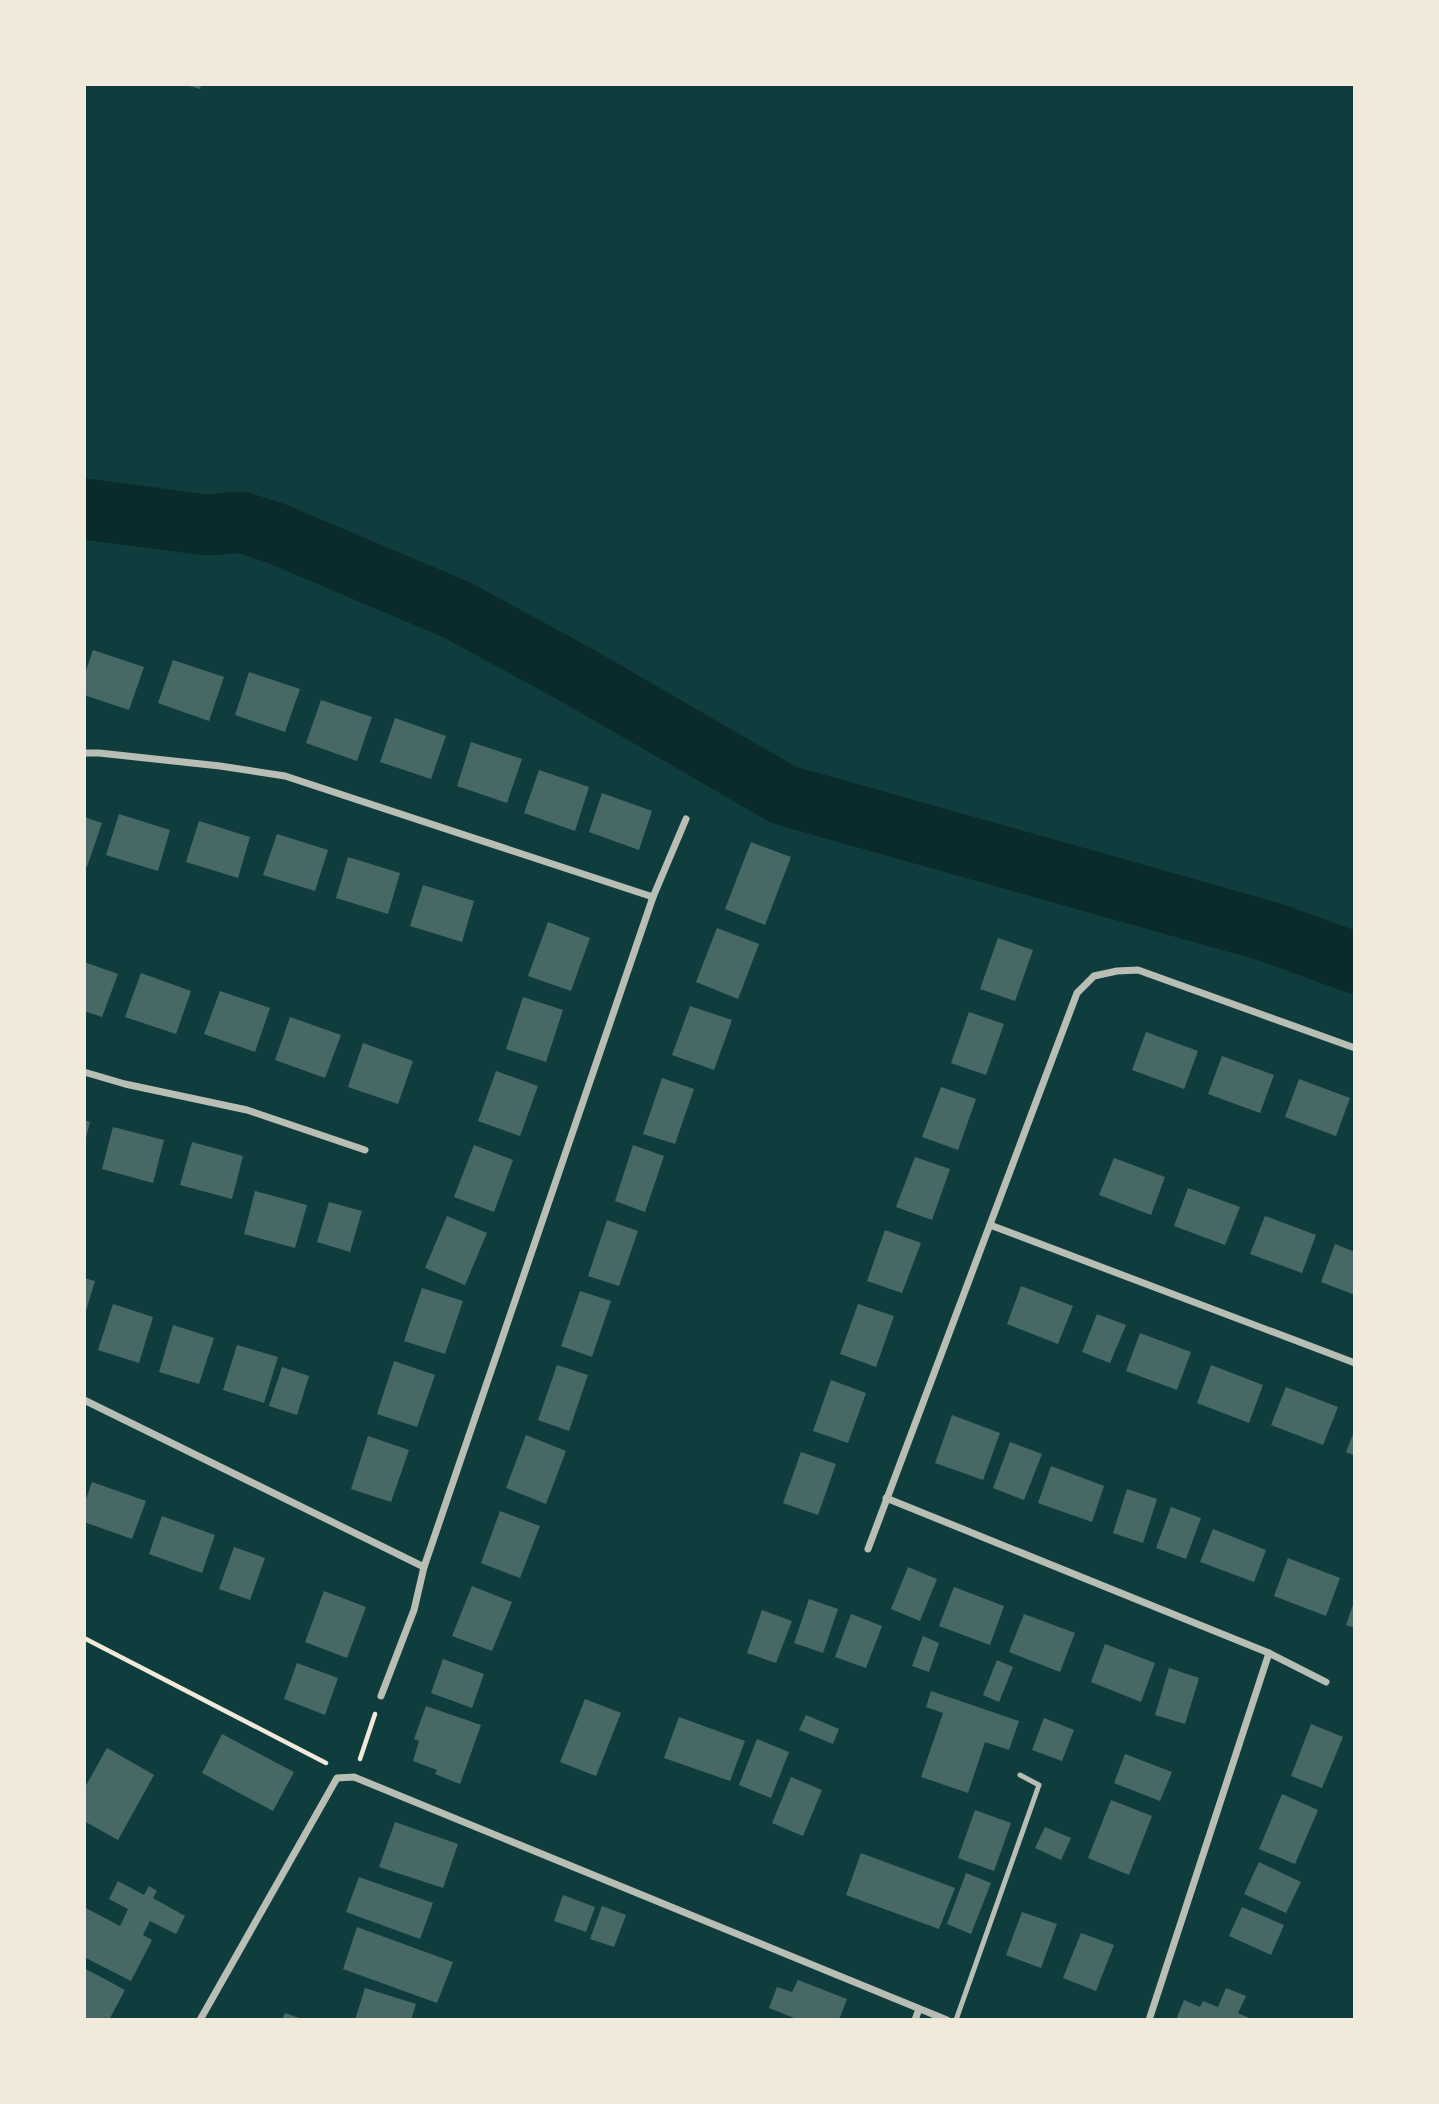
<svg xmlns="http://www.w3.org/2000/svg" width="1439" height="2104" viewBox="0 0 1439 2104" font-family="Mulish,sans-serif">
<rect width="100%" height="100%" fill="#0f3d3e"/>
<g fill="none" stroke-linecap="round" stroke-linejoin="round">
<polyline stroke="#0a2a2b" stroke-width="61" points="84,509 207,525 241,522 275,533 457,610 573,673 784,795 1270,932 1355,963"/>
</g>
<g fill="#486865">
<polygon points="182,84 201,84 200,89"/>
<polygon points="93,650 144,667 129,710 84,695 84,676"/>
<polygon points="173,660 224,677 209,721 158,703"/>
<polygon points="249,672 300,689 285,732 235,715"/>
<polygon points="321,700 372,717 357,761 306,743"/>
<polygon points="395,718 446,736 431,779 380,762"/>
<polygon points="471,742 522,759 507,803 457,786"/>
<polygon points="539,770 589,787 575,831 524,813"/>
<polygon points="602,793 652,811 639,850 589,832"/>
<polygon points="119,814 170,830 158,871 106,855"/>
<polygon points="84,817 102,823 87,867 84,866"/>
<polygon points="199,821 250,837 238,878 186,862"/>
<polygon points="277,834 328,850 315,891 263,875"/>
<polygon points="751,842 791,857 765,925 725,909"/>
<polygon points="348,857 400,873 388,914 336,898"/>
<polygon points="423,885 474,901 462,942 410,926"/>
<polygon points="548,922 590,938 571,991 528,976"/>
<polygon points="717,928 759,944 738,999 696,982"/>
<polygon points="998,938 1033,950 1015,1001 980,989"/>
<polygon points="84,962 118,974 102,1017 84,1011"/>
<polygon points="141,973 191,991 176,1034 125,1017"/>
<polygon points="220,991 270,1008 255,1052 204,1034"/>
<polygon points="523,997 563,1010 546,1062 506,1049"/>
<polygon points="690,1006 732,1020 714,1070 672,1055"/>
<polygon points="969,1012 1004,1024 986,1075 951,1063"/>
<polygon points="290,1017 341,1035 325,1078 275,1060"/>
<polygon points="1146,1032 1198,1051 1184,1089 1132,1070"/>
<polygon points="363,1043 413,1061 398,1104 348,1087"/>
<polygon points="1222,1056 1274,1075 1260,1113 1208,1094"/>
<polygon points="496,1071 538,1086 520,1136 478,1121"/>
<polygon points="662,1078 694,1089 675,1144 643,1134"/>
<polygon points="1299,1079 1350,1098 1336,1136 1285,1117"/>
<polygon points="941,1087 976,1099 958,1150 922,1137"/>
<polygon points="84,1120 90,1122 85,1142 84,1142"/>
<polygon points="113,1127 164,1140 153,1183 102,1169"/>
<polygon points="192,1142 243,1156 232,1199 180,1185"/>
<polygon points="474,1145 513,1160 494,1212 454,1197"/>
<polygon points="633,1145 664,1156 645,1212 615,1201"/>
<polygon points="915,1157 950,1169 932,1220 896,1207"/>
<polygon points="1114,1158 1165,1177 1151,1215 1099,1195"/>
<polygon points="1188,1188 1240,1207 1225,1245 1174,1226"/>
<polygon points="255,1191 307,1205 295,1248 244,1234"/>
<polygon points="329,1202 362,1211 350,1252 317,1242"/>
<polygon points="447,1216 487,1233 465,1285 425,1268"/>
<polygon points="1265,1216 1316,1235 1302,1273 1250,1254"/>
<polygon points="607,1220 638,1231 619,1286 588,1276"/>
<polygon points="885,1230 921,1243 902,1293 867,1281"/>
<polygon points="1335,1244 1355,1252 1355,1295 1321,1282"/>
<polygon points="84,1278 95,1281 85,1314 84,1314"/>
<polygon points="1021,1286 1073,1306 1058,1344 1007,1324"/>
<polygon points="422,1288 463,1301 445,1354 404,1341"/>
<polygon points="580,1291 611,1301 592,1357 561,1346"/>
<polygon points="113,1304 153,1317 139,1363 98,1350"/>
<polygon points="858,1304 894,1316 876,1367 840,1354"/>
<polygon points="1097,1314 1126,1325 1110,1363 1082,1352"/>
<polygon points="173,1325 214,1338 199,1384 159,1372"/>
<polygon points="1140,1333 1191,1352 1177,1390 1126,1371"/>
<polygon points="237,1345 278,1357 264,1403 223,1390"/>
<polygon points="394,1361 435,1375 417,1427 377,1414"/>
<polygon points="557,1365 588,1375 569,1431 538,1420"/>
<polygon points="1211,1365 1263,1385 1249,1423 1197,1403"/>
<polygon points="282,1367 309,1376 297,1415 269,1406"/>
<polygon points="831,1380 866,1393 848,1443 813,1431"/>
<polygon points="1286,1387 1338,1407 1323,1445 1271,1425"/>
<polygon points="952,1415 1000,1433 983,1480 935,1463"/>
<polygon points="1355,1429 1355,1456 1346,1452"/>
<polygon points="526,1435 566,1451 546,1504 506,1488"/>
<polygon points="368,1436 409,1450 391,1502 351,1489"/>
<polygon points="1010,1442 1042,1454 1024,1500 993,1488"/>
<polygon points="801,1452 836,1464 818,1515 783,1503"/>
<polygon points="1051,1466 1104,1486 1092,1522 1038,1503"/>
<polygon points="92,1482 146,1501 132,1539 84,1522 84,1505"/>
<polygon points="1127,1489 1157,1499 1143,1543 1113,1533"/>
<polygon points="1171,1507 1201,1518 1186,1559 1156,1548"/>
<polygon points="500,1511 540,1526 520,1578 481,1563"/>
<polygon points="162,1516 215,1535 202,1573 149,1554"/>
<polygon points="1213,1529 1266,1550 1254,1582 1200,1562"/>
<polygon points="234,1547 265,1558 250,1600 219,1589"/>
<polygon points="1288,1558 1340,1578 1326,1616 1274,1596"/>
<polygon points="908,1567 937,1579 920,1621 891,1609"/>
<polygon points="472,1586 512,1602 492,1651 452,1636"/>
<polygon points="954,1587 1004,1606 990,1645 939,1626"/>
<polygon points="324,1591 366,1607 347,1658 305,1642"/>
<polygon points="809,1599 838,1609 823,1653 794,1643"/>
<polygon points="1355,1599 1355,1628 1346,1625"/>
<polygon points="762,1610 792,1621 776,1663 747,1653"/>
<polygon points="851,1614 882,1626 866,1668 835,1657"/>
<polygon points="1024,1614 1075,1633 1060,1672 1009,1652"/>
<polygon points="923,1636 939,1643 929,1672 912,1666"/>
<polygon points="1105,1644 1155,1663 1141,1702 1091,1682"/>
<polygon points="443,1659 484,1674 472,1708 431,1693"/>
<polygon points="997,1660 1013,1667 999,1702 983,1695"/>
<polygon points="297,1663 338,1678 325,1715 284,1699"/>
<polygon points="1169,1668 1199,1678 1185,1724 1155,1715"/>
<polygon points="931,1691 1019,1721 1009,1750 985,1742 968,1793 921,1777 943,1713 926,1707"/>
<polygon points="585,1699 621,1713 596,1776 560,1762"/>
<polygon points="426,1706 481,1725 460,1784 435,1774 437,1770 413,1761 419,1741 414,1739"/>
<polygon points="806,1715 839,1729 833,1744 799,1730"/>
<polygon points="679,1717 745,1741 730,1781 664,1758"/>
<polygon points="1044,1718 1074,1730 1062,1761 1032,1750"/>
<polygon points="1311,1724 1343,1737 1322,1788 1291,1776"/>
<polygon points="222,1734 294,1772 273,1811 202,1773"/>
<polygon points="757,1739 789,1752 771,1798 739,1785"/>
<polygon points="107,1748 154,1775 118,1840 84,1821 84,1789"/>
<polygon points="1125,1754 1172,1772 1160,1801 1114,1783"/>
<polygon points="791,1777 822,1790 803,1836 772,1823"/>
<polygon points="1282,1794 1318,1810 1295,1864 1259,1849"/>
<polygon points="1111,1800 1152,1816 1129,1875 1088,1858"/>
<polygon points="975,1810 1011,1823 994,1871 958,1858"/>
<polygon points="395,1822 458,1844 443,1888 379,1867"/>
<polygon points="1045,1827 1071,1838 1061,1860 1035,1848"/>
<polygon points="861,1853 955,1888 939,1929 846,1895"/>
<polygon points="1259,1862 1301,1882 1286,1913 1244,1894"/>
<polygon points="966,1873 991,1883 971,1934 947,1924"/>
<polygon points="359,1877 433,1903 420,1939 346,1912"/>
<polygon points="118,1881 144,1895 149,1886 157,1891 153,1898 185,1916 176,1934 150,1921 143,1935 152,1940 131,1981 84,1957 84,1907 120,1926 128,1909 109,1899"/>
<polygon points="563,1895 595,1907 586,1932 554,1921"/>
<polygon points="602,1906 626,1915 614,1947 590,1939"/>
<polygon points="1242,1907 1284,1925 1271,1955 1229,1936"/>
<polygon points="1022,1912 1057,1924 1041,1968 1006,1955"/>
<polygon points="357,1927 453,1962 437,2003 343,1969"/>
<polygon points="1081,1933 1114,1945 1096,1991 1063,1978"/>
<polygon points="84,1968 125,1990 109,2020 87,2020 84,2018"/>
<polygon points="798,1980 847,1999 839,2020 799,2020 769,2008 777,1987 792,1992"/>
<polygon points="365,1988 416,2004 411,2020 355,2020"/>
<polygon points="1226,1988 1246,1996 1238,2013 1254,2020 1176,2020 1184,2000 1200,2007 1203,2001 1218,2007"/>
<polygon points="285,2013 305,2020 282,2020"/>
</g>
<g fill="none" stroke-linecap="round" stroke-linejoin="round">
<g stroke="#f1e9da" stroke-width="4.5">
<polyline points="84,1638 326,1763"/>
<polyline points="360,1759 375,1714"/>
</g>
<polyline stroke="#b8beb3" stroke-width="5" points="956,2020 1039,1785 1020,1775"/>
<g stroke="#b8beb3" stroke-width="7">
<polyline points="84,753 99,753 220,766 285,776 653,897"/>
<polyline points="84,1072 125,1084 247,1110 365,1150"/>
<polyline points="990,1225 1355,1363"/>
<polyline points="84,1400 424,1567"/>
<polyline points="886,1498 1269,1653 1326,1682"/>
<polyline points="868,1549 1077,993 1094,976 1117,971 1138,970 1355,1048"/>
<polyline points="381,1696 414,1610 424,1567 653,897 686,819"/>
<polyline points="200,2020 337,1778 354,1777 947,2020"/>
<polyline points="915,2020 919,2009"/>
<polyline points="1149,2020 1269,1653"/>
</g>
</g>
<rect width="1439" height="2104" fill="none" stroke="#f1e9da" stroke-width="172"/>
</svg>
